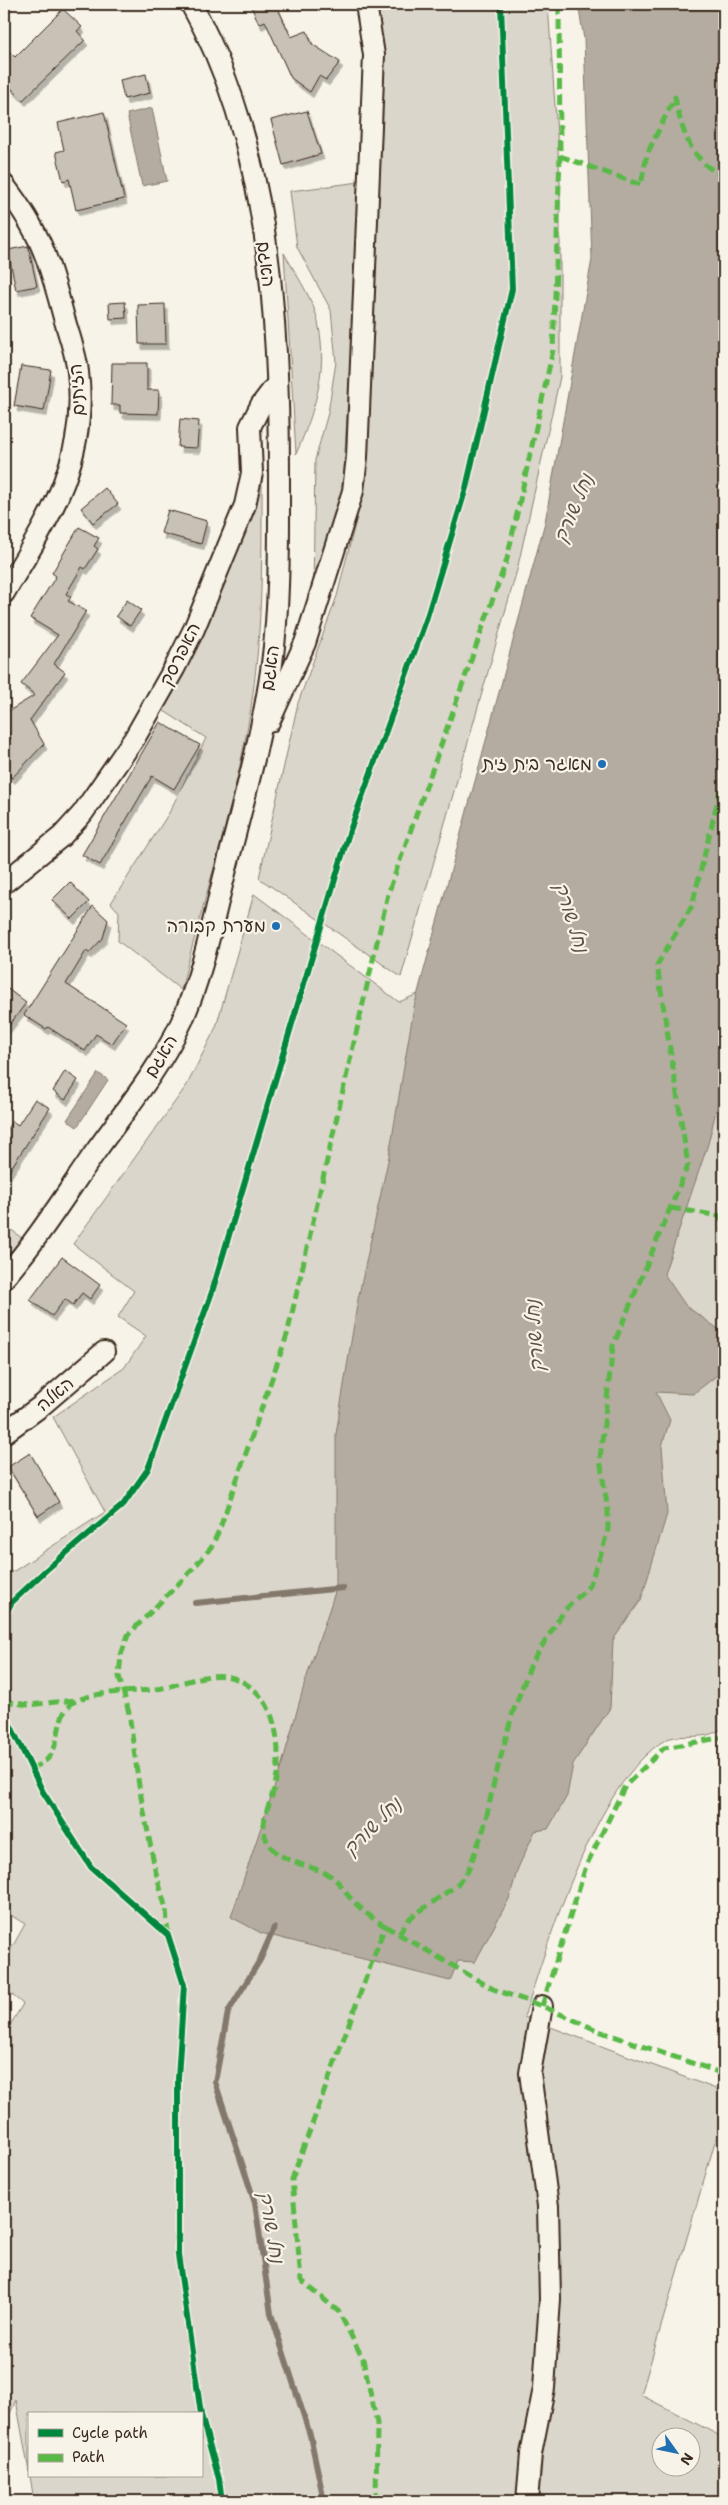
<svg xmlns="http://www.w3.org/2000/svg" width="728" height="2505" viewBox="0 0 728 2505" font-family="'Shantell Sans','Playpen Sans Hebrew',sans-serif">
<defs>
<filter id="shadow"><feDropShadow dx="3" dy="5.5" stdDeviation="0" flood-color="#0004"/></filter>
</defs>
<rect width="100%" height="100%" fill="#f7f3e8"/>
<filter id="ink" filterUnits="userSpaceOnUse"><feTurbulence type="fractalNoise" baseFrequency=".02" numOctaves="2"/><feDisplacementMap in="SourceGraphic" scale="10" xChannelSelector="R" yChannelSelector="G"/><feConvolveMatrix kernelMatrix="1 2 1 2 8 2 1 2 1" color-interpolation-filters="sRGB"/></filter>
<g filter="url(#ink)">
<g fill="#dbd6cb" stroke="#8b8074" fill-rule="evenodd">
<polygon points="372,4 548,4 560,179 560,377 517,570 401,977 259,878 298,703 337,596 366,480 378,125"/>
<polygon points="360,182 343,487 313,592 315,460 328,413 336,362 331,310 297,247 290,191"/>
<path d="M284 253C293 269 311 297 316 314 330 365 316 408 296 454Z"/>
<path d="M262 470C262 549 263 628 251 707 236 803 204 896 181 990L118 941 119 912 111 903 169 813 206 738 161 709C173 687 188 665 199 642 225 587 244 528 262 470Z"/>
<path d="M724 738V1728C719 1730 713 1734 707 1735 695 1738 676 1734 665 1740 596 1782 548 1942 524 2017L724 2092V2111L641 2395 724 2438V2501H34L30 2476H201V2414H29V2472L16 2400 4 2427V2035L23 2004 4 1988V1962L25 1924 4 1911V1575L14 1571 105 1512 53 1417 124 1368 146 1336 118 1317 134 1291 73 1244 187 1085 216 1027 254 894 399 1002 627 905ZM660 2438H690V2468H660Z"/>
<polygon points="4,1224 23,1239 4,1262"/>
</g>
<g fill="#b4aca0" stroke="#84786c">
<polygon points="578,4 724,4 724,1078 708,1144 664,1274 686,1306 724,1333 724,1370 693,1394 656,1392 670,1420 662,1446 667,1514 641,1600 613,1640 610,1708 573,1764 567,1796 548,1829 535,1831 518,1868 509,1899 475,1962 458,1961 450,1981 261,1933 231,1917 282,1764 305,1682 336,1589 336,1434 358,1299 389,1156 414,1007 545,522 592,259 584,39"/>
<polygon points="152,108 167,181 142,186 127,114"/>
<polygon points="98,1073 108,1080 77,1127 67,1120"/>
</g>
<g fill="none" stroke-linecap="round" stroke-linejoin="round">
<g stroke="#84786c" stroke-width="6">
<polyline points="195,1603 343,1588"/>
<polyline points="274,1928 260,1960 228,2012 215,2082 255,2203 271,2314 310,2435 324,2501"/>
</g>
</g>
<g fill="#c8c1b6" stroke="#3b2a1e" filter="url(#shadow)">
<polygon points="250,4 276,4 291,37 307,31 312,44 340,62 326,80 319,76 310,92 291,78 265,21 259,24"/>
<polygon points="63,9 82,27 77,31 85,40 23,100 4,81 4,46 15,57"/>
<polygon points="146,74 150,93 124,99 120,80"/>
<polygon points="307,111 321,154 283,165 271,120"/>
<polygon points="104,112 124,199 76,210 69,179 63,181 56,152 64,150 58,123"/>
<polygon points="28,246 37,286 16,290 8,250"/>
<polygon points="125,302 126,318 110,319 109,303"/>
<polygon points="165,304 166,344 139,344 138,305"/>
<polygon points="112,363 147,363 147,390 159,390 158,414 120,413 120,405 111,405"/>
<polygon points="21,366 51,370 44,411 14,406"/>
<polygon points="180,419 199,421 197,448 178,447"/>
<polygon points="105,488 118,504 93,523 81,508"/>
<polygon points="168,510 207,521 201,544 161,533"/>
<polygon points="79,527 99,538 94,546 98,549 85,569 82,567 66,594 71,597 68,601 86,611 54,664 65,672 30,720 44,744 12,778 4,770 4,745 11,738 4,723 4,714 35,695 21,684 58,635 30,618 56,576 52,573"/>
<polygon points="127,600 141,610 130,626 116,616"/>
<polygon points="160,722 200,745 174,789 152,776 100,865 82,855"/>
<polygon points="70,882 89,902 72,919 52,900"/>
<polygon points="93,906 108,920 103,938 89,953 86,951 66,984 126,1023 112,1044 96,1034 85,1051 48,1027 46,1029 24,1015"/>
<polygon points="4,986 26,1003 4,1032"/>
<polygon points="65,1071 78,1080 65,1100 53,1091"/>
<polygon points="35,1099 50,1108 4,1179 4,1134 12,1121 18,1125"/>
<polygon points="62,1257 100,1285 90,1299 82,1293 73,1305 65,1299 52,1316 30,1300"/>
<polygon points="30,1453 59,1502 38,1516 8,1467"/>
</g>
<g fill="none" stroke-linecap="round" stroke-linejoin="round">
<g stroke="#3b2a1e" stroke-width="24">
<g id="street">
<path d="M4 185C40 232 48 257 63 314 68 333 76 353 78 372 89 460 47 522 4 593"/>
<polyline points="269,722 305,643 353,491 357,457 374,55 366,4"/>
<polyline points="4,883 62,836 82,814 134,739 175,667 194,629 245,505 252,473 250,427 261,405 277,384"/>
<path d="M4 1278C38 1239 66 1194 96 1151 126 1109 160 1068 182 1021 202 975 212 925 224 877 242 807 262 737 272 664 280 602 279 537 279 474 279 317 269 143 191 4"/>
<polyline points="4,1433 41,1406 104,1352"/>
<polyline points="527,2501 531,2454 544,2388 550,2299 548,2206 530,2073 542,2006"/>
</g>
</g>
<use href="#street" stroke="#f7f3e8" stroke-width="20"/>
<g stroke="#58b947" stroke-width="5" stroke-dasharray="10 5" stroke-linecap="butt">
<path d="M560 156 641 185 647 154 675 97C681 129 691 163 724 176"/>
<polyline points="671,1208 720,1216 724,1229"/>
<polyline points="4,1701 28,1705 76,1700"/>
<path d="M32 1769C38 1765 46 1762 50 1756 61 1740 56 1716 71 1704 90 1690 134 1693 156 1689 179 1686 207 1671 230 1677 241 1679 255 1689 261 1697 279 1718 281 1760 275 1785 271 1804 257 1823 268 1843 280 1863 309 1864 327 1874 340 1880 343 1891 353 1901 363 1911 373 1919 385 1926L292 2179 301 2280 339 2312 363 2359 377 2423 376 2501"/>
<polyline points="385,1926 493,1989 542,2006 599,2031 724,2074"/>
<polyline points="399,1933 410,1918 457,1885 468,1871 484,1828 495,1778 513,1712 531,1664 564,1611 589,1586 602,1551 608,1529 608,1511 600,1459 613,1346 688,1165 657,965 692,906 720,791 724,781"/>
<polyline points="168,1935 166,1909 155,1869 139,1786 129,1713 119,1676 121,1655 128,1635 190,1572 211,1548 220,1528 287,1335 388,894 507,559 553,350 560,156 559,4"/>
<polyline points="542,2006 586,1866 625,1786 664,1748 724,1737"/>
</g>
<g stroke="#f7f3e8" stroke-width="9">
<g id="cycleway">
<polyline points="4,1616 12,1602 46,1570 123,1505 148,1469 212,1292 348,836 426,620 466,488 512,289 501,4"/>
<polyline points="4,1712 43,1792 91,1867 168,1935 184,1985 178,2078 178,2255 201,2414"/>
<polyline points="201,2415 219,2479 222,2501"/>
</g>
</g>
<use href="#cycleway" stroke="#00873e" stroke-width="6"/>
</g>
</g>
<g fill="#1f6fb2" stroke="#f7f3e8" stroke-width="2">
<circle cx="602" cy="764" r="5"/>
<circle cx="276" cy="926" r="5"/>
</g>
<g text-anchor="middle" stroke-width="4.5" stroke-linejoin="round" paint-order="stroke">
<g font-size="18" fill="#3b2a1e" stroke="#f7f3e8">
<text transform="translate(266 264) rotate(83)" y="6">האגם</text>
<text transform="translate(77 390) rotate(-94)" y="6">הזיתים</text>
<text transform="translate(180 654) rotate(-63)" y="6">האפרסק</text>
<text transform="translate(270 668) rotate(-82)" y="6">האגם</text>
<text transform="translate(161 1056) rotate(-59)" y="6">האגם</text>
<text transform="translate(55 1394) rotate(-40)" y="6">האלה</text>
</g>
<g font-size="18" fill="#3b2a1e" stroke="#f7f3e8" text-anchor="end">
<text x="592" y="770">מאגר בית זית</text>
<text x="266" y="932">מערת קבורה</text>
</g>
<g font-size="19" font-style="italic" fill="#5f5145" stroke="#f7f3e8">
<text transform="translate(573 508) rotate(-67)" y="7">נחל שורק</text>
<text transform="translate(572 917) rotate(72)" y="7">נחל שורק</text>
<text transform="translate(534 1336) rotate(-94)" y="7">נחל שורק</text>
<text transform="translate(372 1826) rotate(-45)" y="7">נחל שורק</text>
<text transform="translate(272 2227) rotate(80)" y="7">נחל שורק</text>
</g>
</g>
<rect width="728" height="2505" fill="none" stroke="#f7f3e8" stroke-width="20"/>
<rect x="10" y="10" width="708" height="2485" fill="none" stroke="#3b2a1e" stroke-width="2" filter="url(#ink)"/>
<rect x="28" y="2412" width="175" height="65" fill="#f7f3e8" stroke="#aca397"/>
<rect x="38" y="2429" width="25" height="8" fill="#00873e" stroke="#aca397"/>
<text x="72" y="2438" font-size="15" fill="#3b2a1e">Cycle path</text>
<rect x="38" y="2454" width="25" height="8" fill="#58b947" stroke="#aca397"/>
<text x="72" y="2462" font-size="15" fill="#3b2a1e">Path</text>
<g transform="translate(676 2452) rotate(123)"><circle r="24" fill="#f7f3e8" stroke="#aca397"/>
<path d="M0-4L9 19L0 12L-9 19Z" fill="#1f6fb2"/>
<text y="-8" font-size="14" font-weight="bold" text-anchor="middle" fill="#3b2a1e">N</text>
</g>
</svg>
